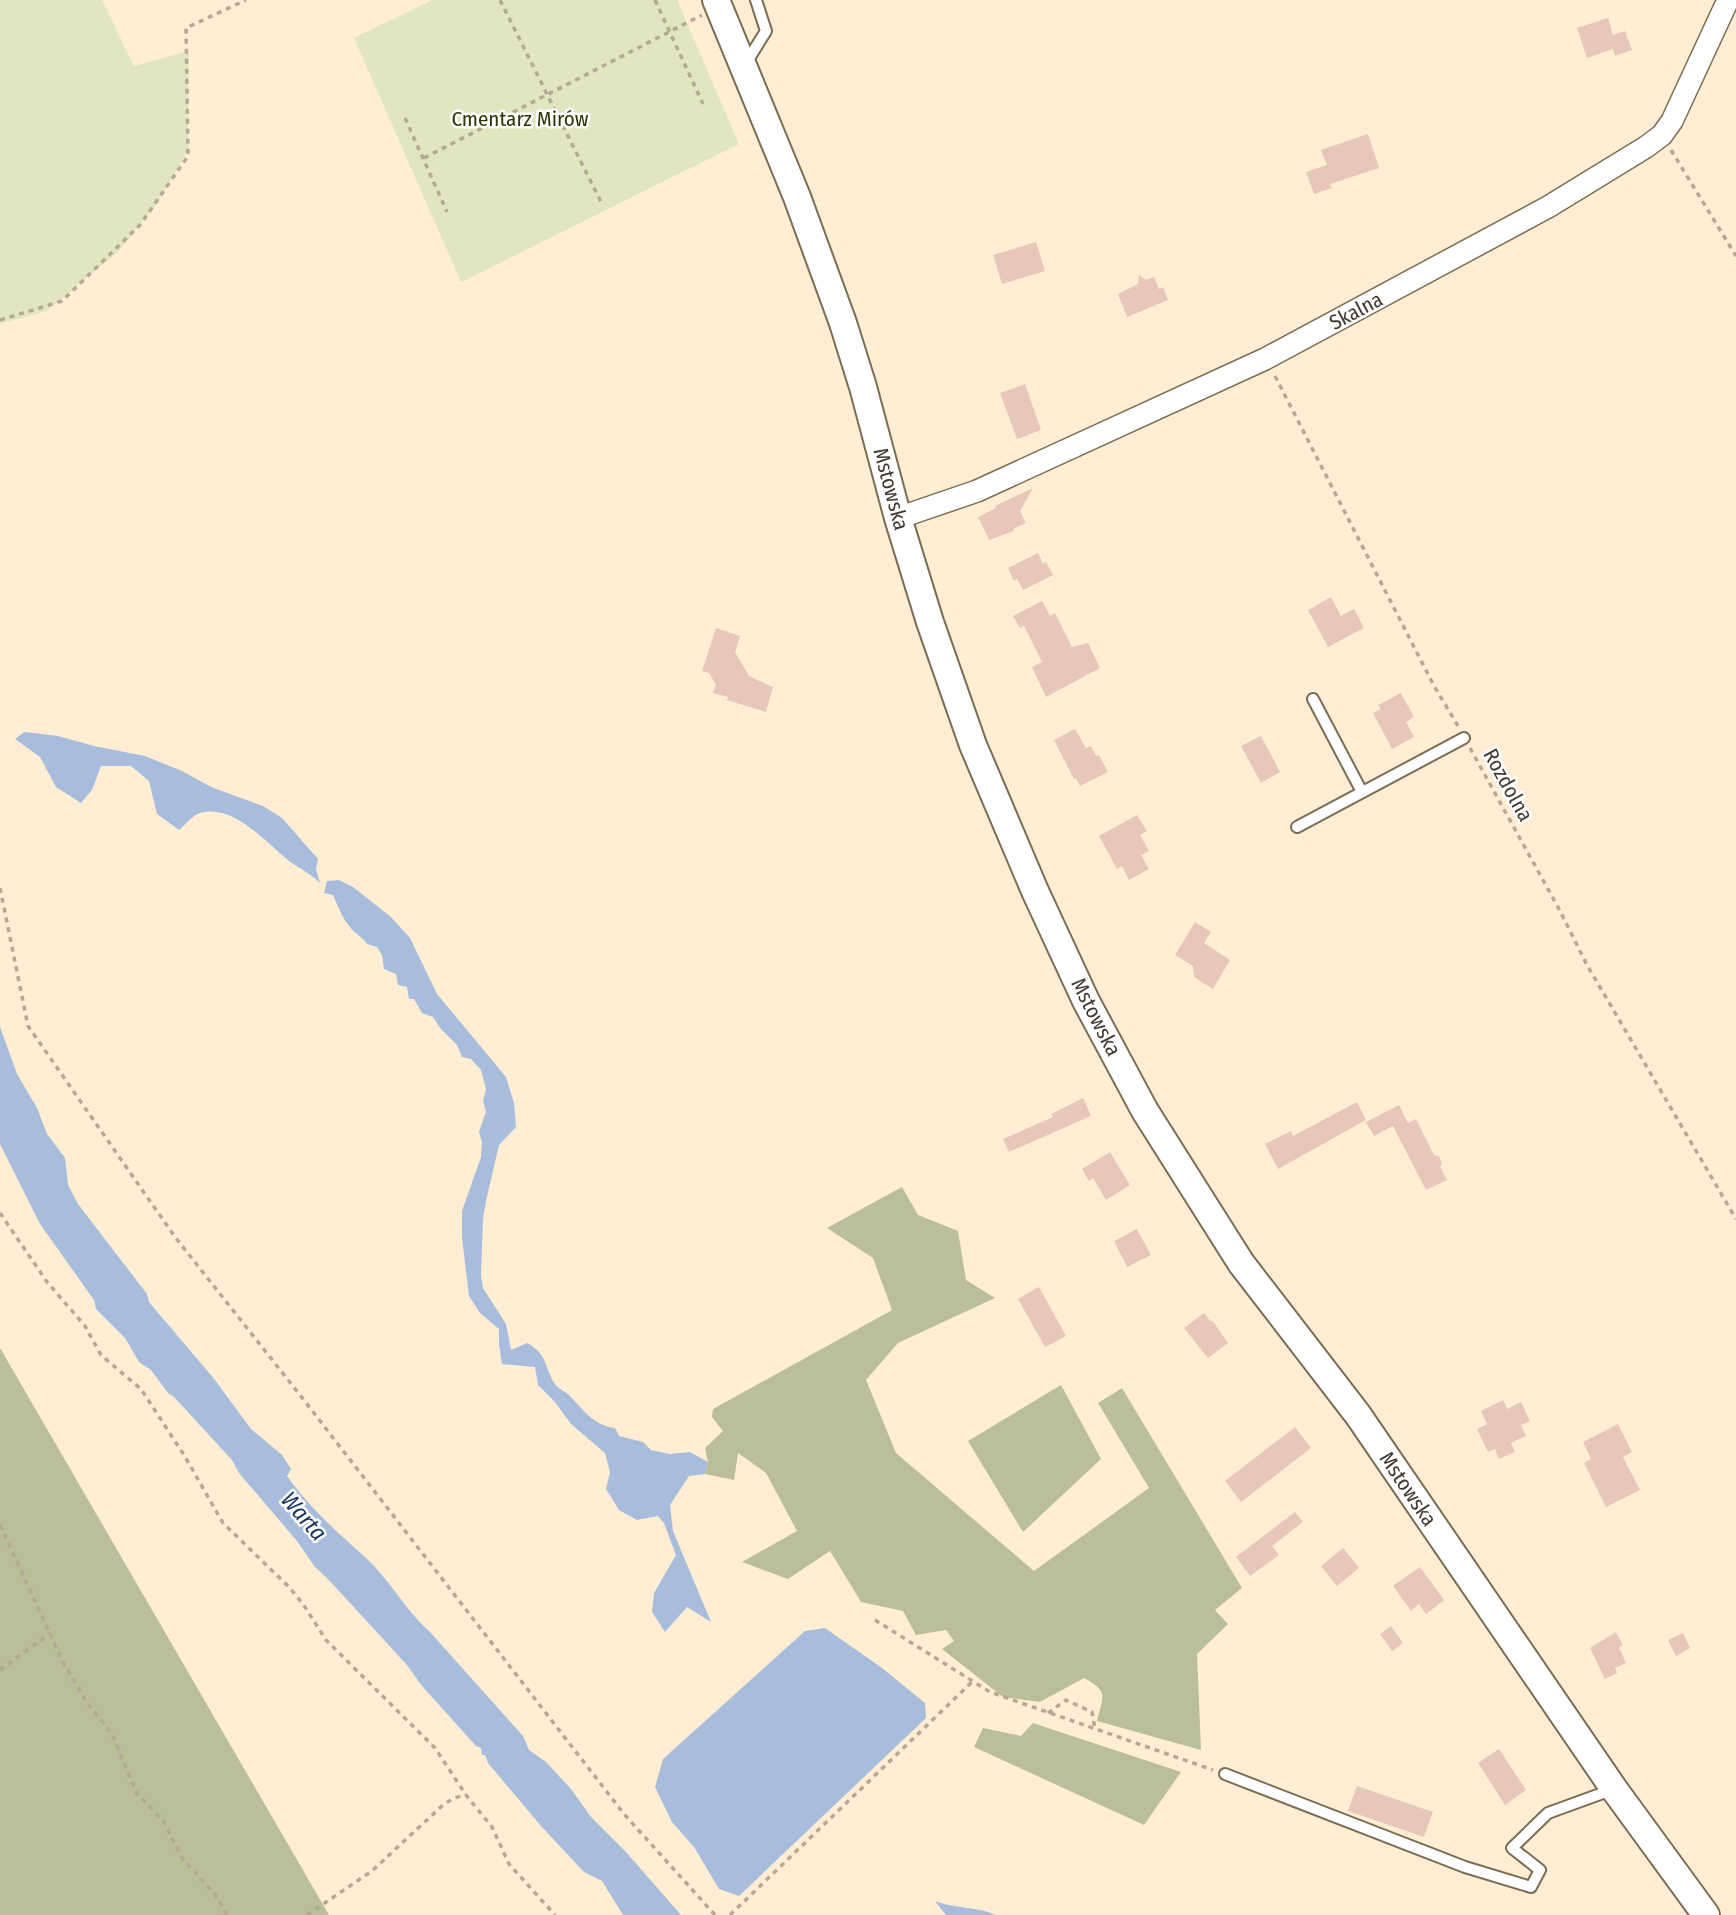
<svg xmlns="http://www.w3.org/2000/svg" width="1736" height="1915" viewBox="0 0 1736 1915" font-family="'Fira Sans Condensed',sans-serif">
<rect width="100%" height="100%" fill="#ffeed3"/>
<g fill="#e1e6c1">
<polygon points="0,0 102,0 134,66 189,51 188,150 159,201 120,250 47,311 0,324"/>
<polygon points="432,0 677,0 739,144 461,282 354,38"/>
</g>
<g fill="#babe99">
<path d="M902 1187 918 1215 958 1231 966 1280 995 1298 898 1343 866 1380 896 1453 1034 1571 1149 1488 1098 1403 1122 1388 1242 1588 1215 1610 1228 1624 1197 1654 1201 1750 1097 1721C1103 1695 1109 1692 1084 1678L1040 1702 1003 1697 942 1649 954 1641 946 1630 916 1635 903 1611 861 1602 830 1551 788 1579 742 1562 797 1531 766 1473 738 1453 734 1480 705 1474 708 1462 705 1448 723 1431 712 1417 713 1409 892 1310 873 1258 827 1228Z"/>
<polygon points="0,1348 329,1915 0,1915"/>
<polygon points="1061,1385 1101,1459 1023,1532 968,1441"/>
<polygon points="1033,1723 1181,1772 1144,1825 974,1747 983,1728 1021,1736"/>
</g>
<g fill="#a8bcdc">
<path d="M24 732 58 736 94 746 145 756 182 771 211 787 263 806 282 818 318 859 316 869 320 883C310 873 300 869 289 861 266 843 234 803 200 813 193 815 185 825 179 830L157 814 149 781 131 766H101L92 790 81 803 56 787 40 757 15 739Z"/>
<path d="M339 880 353 887 391 917 410 938 437 994 506 1077 514 1103 516 1127 499 1145 486 1201 483 1219 481 1275 483 1288 506 1324 511 1350 527 1343C547 1354 544 1365 554 1383 558 1389 567 1392 571 1397 584 1411 595 1426 615 1428L619 1436 643 1442 651 1450 670 1454 690 1452 708 1462 705 1474 689 1476 670 1505 673 1531 711 1622 687 1607 665 1632 652 1612 654 1593 676 1555 664 1523 658 1516 637 1520 619 1510 606 1489 610 1472 605 1453 571 1424 555 1402 538 1385 535 1367 502 1364 499 1344V1329L480 1313 469 1296 462 1238V1211L481 1157 482 1142 479 1132 486 1112 483 1101 486 1089 481 1070 471 1059 462 1057 457 1045 441 1029 433 1017 422 1013 414 999H409L407 987 398 985 396 974 384 969 382 955 377 947 367 944C362 936 355 934 350 927 342 918 338 906 333 895L324 893 327 881Z"/>
<path d="M0 1027 17 1074 37 1108 47 1134 65 1158 68 1185 78 1204 147 1294 149 1302 215 1380 251 1429 282 1455 291 1469 287 1476C309 1507 338 1533 366 1558 390 1580 405 1610 430 1632L523 1736 529 1750 546 1762 571 1789 591 1817 626 1852 681 1915H623L602 1881 584 1872 541 1826 488 1763 485 1755H482L481 1748 476 1746 422 1686 407 1665 327 1578 315 1567 297 1541 239 1473 232 1460 174 1397 168 1393 151 1370 139 1362 125 1338 96 1309 94 1300 40 1224 0 1144Z"/>
<polygon points="825,1628 882,1668 925,1703 926,1718 739,1896 719,1889 694,1847 672,1822 655,1787 663,1759 805,1631"/>
<path d="M935 1901C954 1909 977 1906 996 1915H946Z"/>
</g>
<g fill="#e7c7ba">
<polygon points="1608,18 1613,35 1625,31 1632,50 1615,56 1613,49 1587,58 1577,28"/>
<polygon points="1368,134 1379,168 1330,184 1332,188 1314,194 1306,172 1327,165 1321,150"/>
<polygon points="1036,242 1045,271 1002,284 993,255"/>
<polygon points="1139,275 1146,280 1154,277 1159,289 1163,287 1168,300 1127,317 1118,294 1138,284"/>
<polygon points="1025,384 1041,430 1017,439 1000,393"/>
<polygon points="1033,488 1020,511 1026,523 1013,529 1014,531 989,540 978,517 996,508 995,506"/>
<polygon points="1038,553 1043,564 1046,562 1053,575 1023,590 1017,579 1014,581 1008,568"/>
<polygon points="1331,597 1341,616 1354,609 1364,628 1328,647 1308,610"/>
<polygon points="1042,601 1050,616 1055,613 1072,647 1088,643 1100,668 1046,697 1032,667 1042,662 1024,626 1020,628 1013,616"/>
<polygon points="716,628 740,636 735,652 749,676 773,687 766,712 727,700 728,697 713,693 716,685 709,673 702,671"/>
<polygon points="1401,693 1414,717 1406,722 1414,737 1392,749 1373,713 1381,709 1378,705"/>
<polygon points="1075,729 1086,748 1091,746 1096,756 1099,755 1108,772 1080,786 1076,778 1074,779 1054,740"/>
<polygon points="1261,736 1280,772 1261,783 1241,746"/>
<polygon points="1137,815 1147,831 1140,835 1149,851 1141,855 1149,869 1129,880 1122,866 1117,869 1099,836"/>
<polygon points="1195,922 1211,932 1204,943 1230,960 1213,989 1194,977 1193,966 1175,955"/>
<polygon points="1083,1098 1091,1116 1009,1152 1003,1139 1053,1117 1051,1114"/>
<polygon points="1357,1102 1366,1120 1278,1169 1265,1144 1291,1131 1293,1136"/>
<polygon points="1399,1105 1408,1123 1416,1119 1434,1155 1439,1156 1442,1163 1440,1167 1447,1180 1426,1190 1393,1126 1374,1136 1366,1122"/>
<polygon points="1110,1152 1130,1185 1106,1200 1093,1178 1089,1181 1082,1169"/>
<polygon points="1137,1229 1151,1255 1127,1267 1114,1241"/>
<polygon points="1039,1287 1066,1336 1045,1347 1018,1299"/>
<polygon points="1204,1313 1211,1322 1212,1320 1228,1343 1208,1358 1184,1328"/>
<polygon points="1503,1400 1507,1409 1521,1402 1530,1421 1521,1425 1526,1436 1511,1443 1515,1452 1499,1459 1495,1449 1488,1452 1477,1429 1487,1424 1481,1411"/>
<polygon points="1618,1424 1632,1452 1623,1457 1640,1490 1606,1507 1584,1463 1591,1459 1583,1442"/>
<polygon points="1295,1427 1311,1448 1241,1502 1225,1481"/>
<polygon points="1295,1512 1303,1522 1272,1546 1279,1555 1250,1576 1236,1557"/>
<polygon points="1343,1548 1359,1568 1337,1586 1321,1566"/>
<polygon points="1420,1567 1444,1600 1426,1614 1419,1604 1411,1611 1393,1586"/>
<polygon points="1391,1626 1403,1643 1392,1651 1380,1634"/>
<polygon points="1616,1632 1623,1645 1619,1647 1626,1663 1615,1668 1617,1673 1605,1679 1590,1648"/>
<polygon points="1683,1633 1690,1648 1676,1656 1668,1640"/>
<polygon points="1499,1749 1526,1790 1505,1805 1478,1763"/>
<polygon points="1357,1786 1433,1812 1424,1837 1348,1811"/>
</g>
<g fill="none" stroke-linecap="round" stroke-linejoin="round">
<g stroke="#7b6c54" stroke-width="14">
<g id="service">
<polyline points="746,63 766,31 756,0"/>
<polyline points="1313,699 1362,792"/>
<polyline points="1297,827 1464,738"/>
<polyline points="1225,1774 1465,1867 1531,1887 1540,1870 1512,1848 1548,1813 1614,1789"/>
</g>
</g>
<g stroke="#7b6c54" stroke-width="24">
<polyline id="minor" points="898,518 977,491 1265,359 1548,207 1646,147 1662,135 1672,121 1728,0"/>
</g>
<g stroke="#7b6c54" stroke-width="30">
<polyline id="tertiary" points="716,0 797,197 843,323 863,387 898,518 930,622 973,745 1035,891 1086,1001 1145,1111 1241,1263 1358,1415 1614,1789 1706,1915"/>
</g>
<g stroke="#b5a894" stroke-width="3.5" stroke-dasharray="5 5" stroke-linecap="butt">
<polyline points="500,0 601,202"/>
<polyline points="655,0 703,104"/>
<polyline points="405,118 447,212"/>
<polyline points="1671,150 1736,256"/>
<polyline points="424,158 702,15"/>
<polyline points="0,320 62,301 140,225 188,156 186,28 246,0"/>
<polyline points="1275,376 1433,684 1458,726"/>
<polyline points="1470,748 1559,909 1587,965 1736,1219"/>
<polyline points="0,888 28,1026 175,1237 300,1395 624,1814 715,1915"/>
<polyline points="0,1213 47,1282 85,1326 101,1355 141,1389 184,1455 223,1523 289,1587 303,1604 326,1640 435,1748 466,1795 492,1827 509,1864 555,1915"/>
<polyline points="0,1525 62,1660 87,1703 112,1734 137,1794 164,1822 182,1858 215,1894 227,1915"/>
<polyline points="875,1620 990,1692 1213,1770"/>
<polyline points="0,1670 50,1633"/>
<polyline points="1048,1713 1066,1700 1092,1712 1095,1729"/>
<polyline points="307,1915 372,1871 443,1805 454,1798 466,1795"/>
<polyline points="730,1915 973,1681"/>
</g>
<use href="#service" stroke="#fff" stroke-width="10"/>
<use href="#minor" stroke="#fff" stroke-width="21"/>
<use href="#tertiary" stroke="#fff" stroke-width="26"/>
</g>
<g text-anchor="middle" stroke-width="5" stroke-linejoin="round" paint-order="stroke">
<g font-size="21" fill="#303304" stroke="#fff">
<text x="520" y="126">Cmentarz Mirów</text>
</g>
<g font-size="21" fill="#3f382e" stroke="#fff">
<text transform="translate(1356 311) rotate(-28)" y="7">Skalna</text>
<text transform="translate(891 489) rotate(75)" y="7">Mstowska</text>
<text transform="translate(1508 785) rotate(61)" y="7">Rozdolna</text>
<text transform="translate(1096 1017) rotate(63)" y="7">Mstowska</text>
<text transform="translate(1408 1489) rotate(56)" y="7">Mstowska</text>
</g>
<g font-size="23" font-style="italic" fill="#1a335d" stroke="#fff">
<text transform="translate(304 1516) rotate(49)" y="8">Warta</text>
</g>
</g>
</svg>
